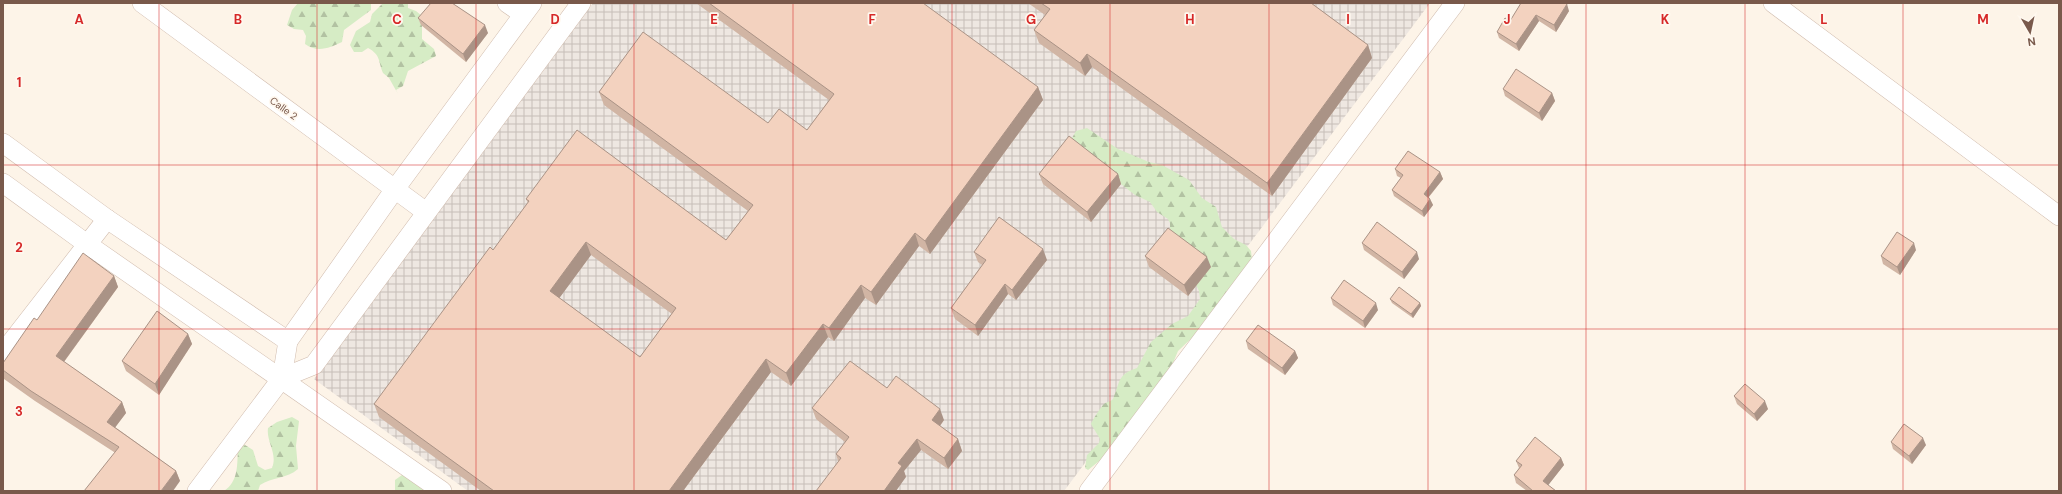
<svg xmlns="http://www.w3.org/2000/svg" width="2062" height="494" viewBox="0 0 2062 494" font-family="'DM Sans',sans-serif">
<defs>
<pattern id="industrial-grid" width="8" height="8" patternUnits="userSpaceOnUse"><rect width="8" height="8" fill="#eee7e1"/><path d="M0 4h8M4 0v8" fill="none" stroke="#c6beb8"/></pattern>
<pattern id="forest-firs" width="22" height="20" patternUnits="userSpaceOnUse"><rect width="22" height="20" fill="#d6ecc5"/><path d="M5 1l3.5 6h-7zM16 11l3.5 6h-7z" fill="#b2c2a2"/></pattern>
</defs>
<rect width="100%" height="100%" fill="#fdf4e8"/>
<polygon fill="url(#industrial-grid)" points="593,3 1430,3 1064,491 468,491 314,379"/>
<g fill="url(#forest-firs)">
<path d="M298 3H371V10L344 30 342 42C330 48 317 53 305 44L306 36 303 30 294 29 287 25 292 10Z"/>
<path d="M383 3H408V8L416 11 422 16V39L434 49 436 56 408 71 403 86 396 90 398 94 389 78 383 73C378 61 381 55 368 48L362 52H354L350 45 356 31 370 22 372 14Z"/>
<path d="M1087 128 1118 149 1149 162 1162 165 1189 180 1202 198 1216 207 1222 227 1234 239 1246 245 1251 251 1252 259 1197 333 1178 351 1173 363 1103 458 1088 470 1085 468 1087 455 1099 443 1100 439 1091 424C1092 421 1102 405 1104 404 1108 401 1110 402 1113 399 1120 383 1117 374 1137 368L1151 342 1172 324 1188 316 1200 299 1199 291 1170 231V223L1168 219 1157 212 1150 202 1135 195 1117 181 1087 150 1072 138 1076 131Z"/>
<path d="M292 417 299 421 296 446 298 469C287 479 272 477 260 485L258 491H224C239 481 237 464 238 447L245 445 253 450 258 466 265 470 272 468C278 453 266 442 268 428L277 422Z"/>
<polygon points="418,469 424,473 423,491 395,491 395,480 402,475"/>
</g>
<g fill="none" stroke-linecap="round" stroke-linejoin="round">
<g stroke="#d0bbad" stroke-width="20">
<g id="street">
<polyline points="142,3 426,212"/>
<polyline points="507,3 523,14"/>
<polyline points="1773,3 2059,216"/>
<polyline points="3,143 107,219 288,341"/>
<polyline points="3,183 87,244 442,491"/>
<polyline points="3,353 107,219"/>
<polyline points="282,378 314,365 581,3"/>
<polyline points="197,491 282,378 288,341 395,189 532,3"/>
<polyline points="1089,491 1455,3"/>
</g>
</g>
<use href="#street" stroke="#fff" stroke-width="19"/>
</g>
<g fill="#d1b5a4" fill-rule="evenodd">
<path d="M696 3H849L1038 87 1043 100 930 254 919 246 876 305 865 298 834 341 828 337 791 386 771 372 683 491H481L379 417 374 404 493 250 528 203 526 199 726 240 748 211 604 105 599 92 807 130 829 100ZM591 255 672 314 640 357 559 298Z"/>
<polygon points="1028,3 1311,3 1368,45 1372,58 1272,196 1092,67 1085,76 1039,43 1034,30 1045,15"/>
<polygon points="1521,3 1569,11 1556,32 1539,21 1519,51 1499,38 1497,32 1510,21"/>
<polygon points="457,6 488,33 466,62 421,25 418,18"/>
<polygon points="1503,89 1552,93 1555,101 1542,121 1505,96"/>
<polygon points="1395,169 1440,172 1443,179 1429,197 1433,205 1424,217 1394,196 1392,190 1401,178 1397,176"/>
<polygon points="1039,174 1118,174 1121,184 1091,222 1043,184"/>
<polygon points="1362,243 1419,259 1404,279 1364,250"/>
<polygon points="1916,250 1900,275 1883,264 1881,256"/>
<polygon points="974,252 1047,260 1016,300 1008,294 978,336 955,319 951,308 982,265 978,262"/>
<polygon points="1145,256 1211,267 1188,296 1149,267"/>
<polygon points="114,276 118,287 64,362 122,402 126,413 115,427 176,471 180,481 114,452 35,401 4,379 3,377 3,363 37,320"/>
<polygon points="1331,298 1378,310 1365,328 1333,305"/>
<polygon points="1390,299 1420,303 1421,306 1413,318 1392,303"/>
<polygon points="188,334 192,344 159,395 126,371 122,361"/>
<polygon points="1246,341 1295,351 1298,358 1285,375 1248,349"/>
<polygon points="887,388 944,420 940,426 958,439 962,451 948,469 921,450 904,471 906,477 838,461 836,454 845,442 816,419 812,408"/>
<polygon points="1734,396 1768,409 1757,421 1737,404"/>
<polygon points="1891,442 1926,445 1912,464 1893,449"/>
<polygon points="1561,458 1564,465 1548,485 1556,491 1527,491 1516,483 1514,475 1519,468 1516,461"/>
</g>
<g fill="#aa9386">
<polygon points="1567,4 1569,11 1556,32 1554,25"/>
<polygon points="1536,15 1539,21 1519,51 1516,44"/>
<polygon points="485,25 488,33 466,62 463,54"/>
<polygon points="1368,45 1372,58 1272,196 1267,183"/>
<polygon points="1087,54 1092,67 1085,76 1080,63"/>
<polygon points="1038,87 1043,100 930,254 925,241"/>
<polygon points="1552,93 1555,101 1542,121 1539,113"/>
<polygon points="1440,172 1443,179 1426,200 1424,194"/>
<polygon points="1118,174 1121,184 1091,222 1087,212"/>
<polygon points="1430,199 1433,205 1424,217 1422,211"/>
<polygon points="915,233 919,246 876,305 871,292"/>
<polygon points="586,242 591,255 555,304 550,291"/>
<polygon points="1914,243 1916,250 1900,275 1897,267"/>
<polygon points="1043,249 1047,260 1016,300 1012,290"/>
<polygon points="1417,252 1419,259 1404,279 1402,272"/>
<polygon points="1207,257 1211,267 1188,296 1184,285"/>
<polygon points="114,276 118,287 60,367 56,356"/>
<polygon points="1005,284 1008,294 978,336 975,325"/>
<polygon points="861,285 865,298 834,341 829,328"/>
<polygon points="1376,303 1378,310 1365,328 1363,321"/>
<polygon points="1420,303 1421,306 1413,318 1411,314"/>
<polygon points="823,324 828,337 791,386 786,373"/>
<polygon points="188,334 192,344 159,395 155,384"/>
<polygon points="1295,351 1298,358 1285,375 1282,368"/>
<polygon points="766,359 771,372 683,491 669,491"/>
<polygon points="1765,401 1768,409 1757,421 1754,414"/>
<polygon points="122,402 126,413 111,433 107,422"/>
<polygon points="940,409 944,420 936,431 932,420"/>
<polygon points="1923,438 1926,445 1912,464 1909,456"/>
<polygon points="917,439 921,450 904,471 906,477 896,491 884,491 898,463"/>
<polygon points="958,439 962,451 948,469 944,458"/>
<polygon points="1561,458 1564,465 1546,488 1543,481"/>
<polygon points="176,471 180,481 173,491 161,491"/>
</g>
<g fill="#f3d2bf" stroke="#aa9386" fill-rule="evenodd">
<polygon points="431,3 452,3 485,25 463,54 418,18"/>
<path d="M709 3H923L1038 87 925 241 915 233 871 292 861 285 829 328 823 324 786 373 766 359 669 491H494L374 404 490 247 493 250 529 201 526 199 577 130 726 240 753 205 599 92 643 32 768 123 779 109 807 130 834 94ZM586 242 676 308 640 357 550 291Z"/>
<polygon points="1041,3 1311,3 1368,45 1267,183 1087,54 1080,63 1034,30 1050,9"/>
<polygon points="1521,3 1565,3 1567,4 1554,25 1536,15 1516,44 1497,32 1505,18 1510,21"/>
<polygon points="1516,69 1552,93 1539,113 1503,89"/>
<polygon points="1069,136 1118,174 1087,212 1039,174"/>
<polygon points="1408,151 1440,172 1424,194 1430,199 1422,211 1392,190 1403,175 1395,169"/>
<polygon points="999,217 1043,249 1012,290 1005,284 975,325 951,308 986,260 974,252"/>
<polygon points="1377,222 1417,252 1402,272 1362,243"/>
<polygon points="1168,228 1207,257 1184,285 1145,256"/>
<polygon points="1897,232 1914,243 1897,267 1881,256"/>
<polygon points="83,253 114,276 56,356 122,402 107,422 176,471 161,491 84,491 119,447 31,391 3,370 3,363 34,318 37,320"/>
<polygon points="1344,280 1376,303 1363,321 1331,298"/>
<polygon points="1399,287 1420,303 1411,314 1390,299"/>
<polygon points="157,311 188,334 155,384 122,361"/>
<polygon points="1258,325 1295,351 1282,368 1246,341"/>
<polygon points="850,361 887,388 896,376 940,409 932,420 958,439 944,458 917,439 898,463 902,466 884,491 816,491 841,458 836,454 849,437 812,408"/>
<polygon points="1745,384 1765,401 1754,414 1734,396"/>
<polygon points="1904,424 1923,438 1909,456 1891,442"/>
<polygon points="1535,437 1561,458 1543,481 1556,491 1533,491 1514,475 1522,465 1516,461"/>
</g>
<path fill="none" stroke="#d62828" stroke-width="1" stroke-opacity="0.55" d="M159 3V491M317 3V491M476 3V491M634 3V491M793 3V491M952 3V491M1110 3V491M1269 3V491M1428 3V491M1586 3V491M1745 3V491M1903 3V491M3 165H2059M3 329H2059"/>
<g text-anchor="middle" stroke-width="3.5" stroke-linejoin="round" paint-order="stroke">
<g font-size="10" fill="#79594b" stroke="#fff8ef">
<text transform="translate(284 108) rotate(36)" y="4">Calle 2</text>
</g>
</g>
<g font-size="13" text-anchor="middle" font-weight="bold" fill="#d62828" stroke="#fff8ef" stroke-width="3.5" stroke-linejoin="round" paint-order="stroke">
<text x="79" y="24">A</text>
<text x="238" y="24">B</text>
<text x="397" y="24">C</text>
<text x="555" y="24">D</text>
<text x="714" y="24">E</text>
<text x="872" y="24">F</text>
<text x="1031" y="24">G</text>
<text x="1190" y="24">H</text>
<text x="1348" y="24">I</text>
<text x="1507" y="24">J</text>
<text x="1665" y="24">K</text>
<text x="1824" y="24">L</text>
<text x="1983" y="24">M</text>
<text x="19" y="87">1</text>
<text x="19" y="252">2</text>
<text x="19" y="416">3</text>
</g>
<rect width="2062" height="494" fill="none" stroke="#79594b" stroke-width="8"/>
<g transform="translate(2030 32) rotate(171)" stroke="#fff8ef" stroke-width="3" paint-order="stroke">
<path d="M0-3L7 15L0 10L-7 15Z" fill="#79594b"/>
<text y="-6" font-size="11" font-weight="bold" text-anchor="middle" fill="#79594b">N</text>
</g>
</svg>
